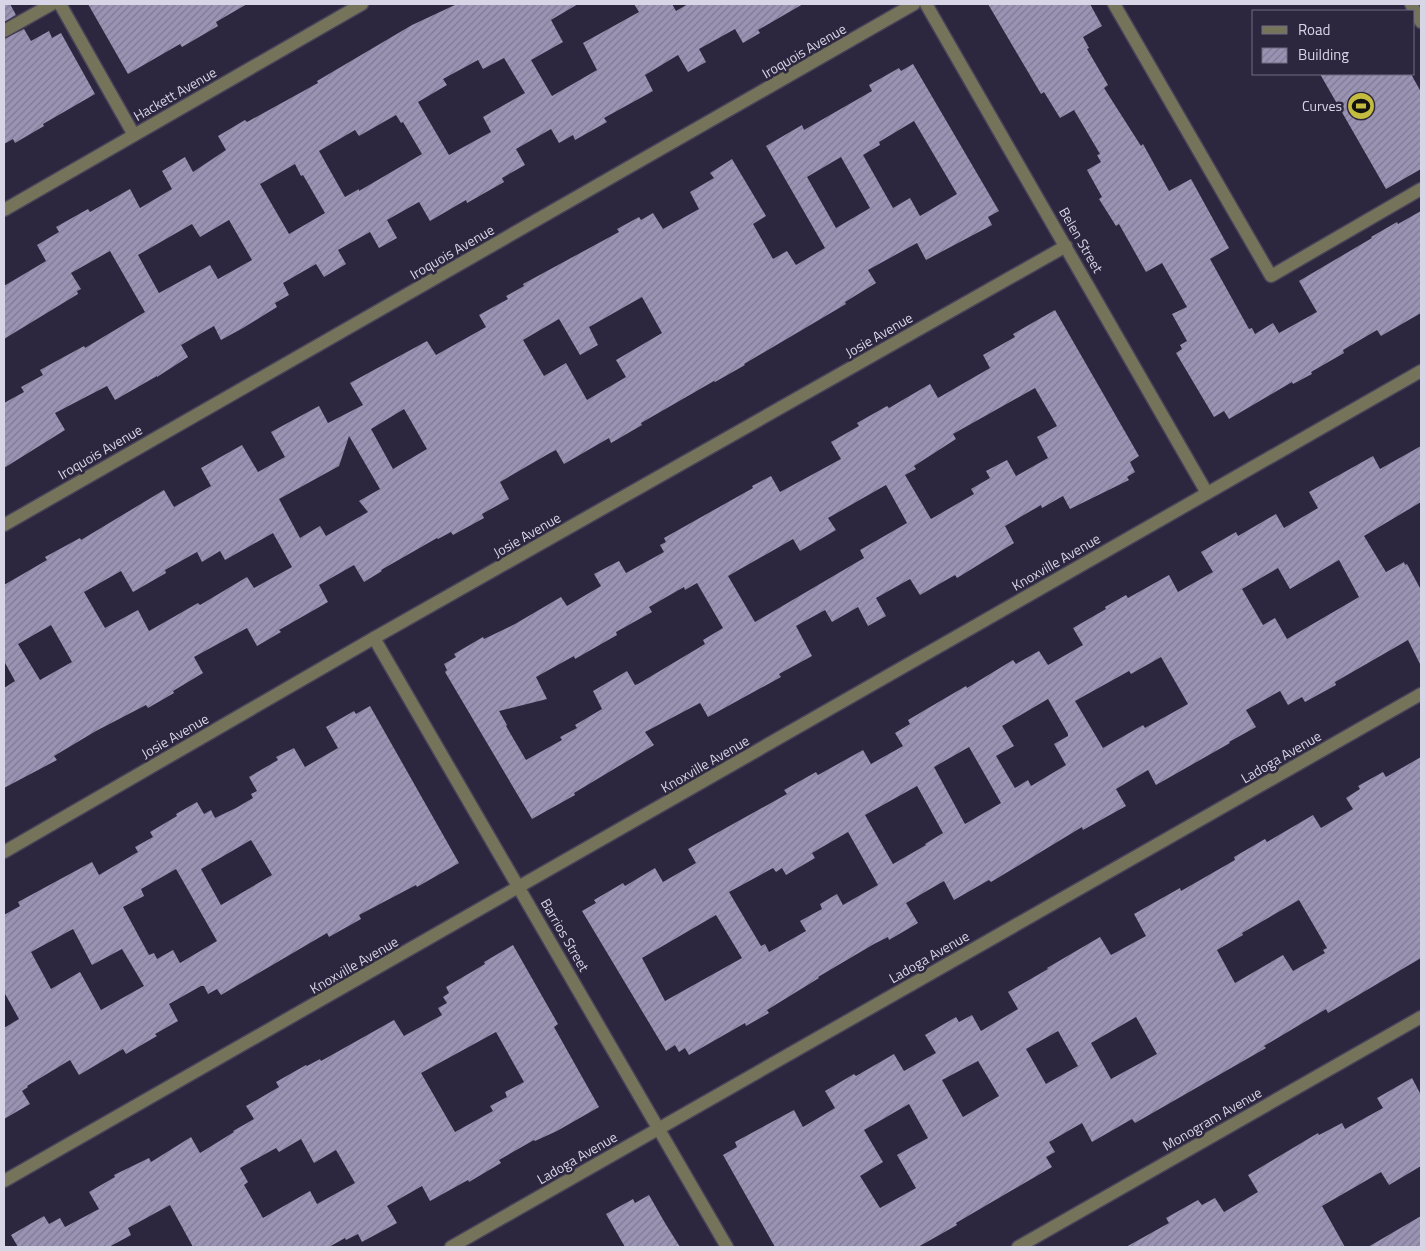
<svg xmlns="http://www.w3.org/2000/svg" width="1425" height="1251" viewBox="0 0 1425 1251" font-family="'Titillium Web',sans-serif">
<defs>
<pattern id="building-hatch" width="6" height="6" patternUnits="userSpaceOnUse" patternTransform="scale(1.25)"><rect width="6" height="6" fill="#9a93b3"/><path d="M-1 1l2-2M0 6l6-6M5 7l2-2" fill="none" stroke="#7f7a92"/></pattern>
</defs>
<rect width="100%" height="100%" fill="#2c263f"/>
<g fill="url(#building-hatch)" fill-rule="evenodd">
<polygon points="4,4 10,4 16,15 4,22"/>
<polygon points="88,4 247,4 216,22 218,26 182,47 180,44 128,74"/>
<path d="M457 4H578L551 20 563 42 531 60 552 96 597 70 583 43 639 12 634 4H672L676 11 688 4H803L758 30 760 33 743 43 735 29 699 49 706 62 688 72 678 55 645 75 653 91 604 118 607 122 575 140 573 135 559 143 551 129 516 149 525 165 502 178 504 182 467 203 466 200 430 221 419 202 387 220 397 238 379 248 370 232 338 250 346 264 324 277 316 264 283 283 289 295 275 303 277 307 243 328 221 340 214 326 181 345 188 357 157 377V376L115 400 107 386 55 413 65 430 4 468V403L24 392 21 387 43 375 40 370 84 346 85 348 145 312 110 251 71 273 81 289 77 291 78 294 4 339V286L46 261 37 245 59 232 56 227 88 209 90 212 130 189 140 208 172 189 162 171 185 157 193 172 226 150 218 136 245 120 247 122 318 83 317 81 412 25ZM504 58 525 93 483 117 491 132 449 155 418 102 447 85 443 79 478 60 483 69ZM396 115 401 123 403 122 422 154 359 191V189L345 197 319 151 355 130 359 136ZM295 164 301 176 303 175 325 213 289 234 260 184ZM229 220 252 260 218 279 210 265 159 293 138 255 192 224 200 237Z"/>
<polygon points="988,4 1090,4 1102,26 1083,37 1089,48 1087,49 1108,85 1104,88 1141,146 1143,144 1169,191 1191,179 1229,248 1210,259 1249,329 1252,328 1255,334 1273,323 1279,333 1317,312 1299,281 1372,238 1371,237 1397,222 1398,224 1421,211 1421,313 1381,336 1377,330 1343,350 1344,353 1311,372 1312,374 1293,384 1292,382 1229,419 1224,411 1214,417 1176,353 1182,349 1180,345 1187,341 1172,314 1187,307 1162,263 1146,272 1119,224 1116,226 1099,199 1102,197 1087,170 1101,162 1097,155 1100,154 1074,110 1060,118 1044,92 1041,94"/>
<polygon points="24,29 31,41 49,31 52,38 61,33 95,94 43,124 44,126 15,143 13,139 4,144 4,39"/>
<path d="M913 64 999 211 988 217 992 225 926 260 917 243 868 270 876 283 845 302 846 304 744 364 745 365 715 382 714 381 641 423 642 425 611 443 609 438 564 464 556 450 550 453 500 482 509 499 482 514 484 518 453 535 451 532 438 539 437 538 381 570 382 571 364 582 354 565 319 585 328 602 279 630 281 632 257 646 247 628 194 657 203 673 173 691 174 693 148 708 146 705 96 731 54 756 57 760 4 788V688L15 681 4 661V585L47 560 45 557 80 538 81 540 164 490 174 507 211 486 201 468 242 445 258 472 285 457 271 432 319 406 328 423 363 405 350 383 427 341 436 355 486 327 479 315 508 299 506 296 524 286 523 284 619 232 617 229 639 217 641 220 653 213 663 229 699 209 690 192 714 178 710 173 732 159 766 216 753 224 773 259 787 251 796 265 825 248 766 146 802 125 804 130 872 91 869 85 899 68 901 71ZM914 121 957 194 920 216 910 198 893 208 863 155 880 145 879 142ZM841 157 870 208 836 228 807 177ZM642 297 662 333 616 360 626 377 587 400 566 363 544 376 523 340 559 319 580 355 598 345 589 327ZM404 409 427 449 393 469 371 429ZM349 436 380 489 359 501 368 512 326 536 320 526 300 538 279 499 339 466ZM273 533 292 567 254 588 247 577 200 605 198 603 149 631 138 610 105 628 84 592 121 571 133 592 166 573 165 570 197 552 202 562 220 551 225 560ZM51 625 72 662 40 680 18 644Z"/>
<polygon points="1320,74 1411,74 1421,92 1421,169 1386,189"/>
<path d="M1055 310 1139 456 1130 462 1135 472 1127 477 1129 480 1070 509 1063 496 1042 508 1041 505 1005 526 1014 543 957 578 955 575 920 595 910 579 876 598 886 616 868 626 858 607 832 622 825 610 796 626 812 656 779 674 781 677 708 717 700 703 645 732 654 745 574 793 575 795 532 819 445 672 447 670 444 664 456 657 454 654 483 637 484 639 515 624 561 597 567 606 601 586 594 574 619 561 626 573 664 552 660 545 666 542 664 538 753 488 752 486 771 476 780 492 841 459 831 442 859 426 857 423 887 406 889 408 930 384 938 398 990 368 983 355 1015 337 1013 334ZM1035 388 1057 426 1037 437 1048 458 1016 476 1007 460 986 471 990 478 971 489 974 494 931 519 905 475 916 469 914 466 956 439 953 434ZM886 485 907 523 860 550 864 558 755 622 728 576 793 539 800 551 836 530 828 518ZM697 583 723 628 703 640 705 644 638 684 635 685 627 671 593 691 602 709 575 725 577 728 560 737 562 740 526 760 506 726 507 725 499 711 547 699 536 677 574 656 575 659 617 635 616 632 652 612 649 607 684 587 685 590Z"/>
<path d="M1421 446V502L1364 536 1386 572 1404 562 1405 565 1407 564 1421 590V666L1408 640 1335 682 1336 685 1305 702 1302 697 1288 705 1280 691 1246 710 1256 727 1229 742 1230 743 1156 785 1148 770 1116 789 1126 806 1083 830 1082 827 991 882 989 880 954 900 944 881 906 903 918 923 889 940 888 937 874 944 818 977 819 978 767 1010 769 1013 746 1026 745 1023 689 1055 685 1048 679 1052 675 1045 666 1051 582 911 596 903 594 900 623 883 625 886 655 868 663 882 696 863 688 849 787 794 784 790 816 772 818 775 863 750 871 764 903 746 895 733 910 724 908 720 942 700 966 686 967 688 1013 660 1016 664 1039 651 1048 665 1083 645 1073 628 1106 609 1105 607 1126 595 1128 598 1169 575 1178 592 1213 572 1201 552 1236 532 1238 536 1276 514 1284 528 1318 508 1309 492 1373 456 1380 469ZM1339 560 1359 597 1287 639 1275 618 1263 625 1242 589 1278 568 1290 589ZM1161 657 1188 704 1145 728 1143 725 1103 748 1075 701 1129 671 1131 674ZM1048 699 1068 734V736L1054 744 1066 765 1031 786 1028 780 1015 788 996 756 1014 746 1002 726ZM969 747 1001 803 965 824 934 767ZM917 786 943 833 925 844 926 845 893 864 865 815ZM848 832 878 885 843 905 837 894 820 904 822 909 800 921 806 931 769 952 765 944 761 946 729 892 773 868 776 872 782 868 786 875 815 858 812 853ZM716 915 742 958 665 1001 642 958Z"/>
<path d="M370 706 459 863 417 887 416 885 359 915 361 919 329 937 327 933 221 995 217 989 208 994 204 986H201L169 1004 178 1021 155 1034 157 1036 126 1054 123 1049 79 1075 70 1060 27 1086 28 1087 22 1091 30 1104 4 1119V1028L19 1019 4 992V915L20 906 18 902 92 862 99 875 138 852 135 847 153 837 150 832 177 816 176 814 197 802 204 814 211 810 215 818 236 808 253 798 251 794 257 791 249 777 278 760 276 757 294 748 305 767 338 748 326 727 354 711 356 714ZM251 840 272 875 221 905 201 869ZM176 869 217 941 180 963 173 950 157 959 154 953 149 955 123 907 144 896 141 889ZM73 929 92 965 122 949 144 986 101 1010 80 972 51 989 31 952Z"/>
<path d="M1421 757V958L1328 1013 1326 1009 1291 1030 1264 1046 1266 1048 1135 1123 1132 1119 1092 1142 1082 1123 1049 1142 1055 1152 1046 1157 1052 1167 956 1223 957 1225 918 1247H775L723 1155 737 1147 735 1142 794 1110 803 1127 835 1108 825 1091 854 1074 856 1076 894 1054 904 1071 936 1053 925 1035 956 1017 959 1022 972 1015 981 1031 1018 1009 1008 992 1048 969 1047 968 1100 937 1111 955 1146 936 1134 914 1180 888 1181 891 1235 860 1234 857 1265 839 1267 842 1313 815 1321 828 1353 809 1346 798 1360 789 1358 786 1383 772 1386 777ZM1299 900 1327 948 1323 950 1325 953 1293 971 1283 955 1235 983 1217 950 1243 935 1242 933ZM1136 1017 1157 1054 1111 1079 1091 1043ZM1058 1031 1078 1066 1046 1084 1026 1049ZM978 1061 999 1096 963 1117 942 1080ZM909 1104 928 1138 897 1155 916 1188 880 1208 860 1176 883 1162 864 1130Z"/>
<path d="M513 945 558 1024 554 1027 599 1107 557 1131 535 1141 534 1140 499 1160 501 1163 469 1182 468 1180 430 1201 422 1186 387 1206 397 1223 362 1242 358 1234 346 1240 345 1238 329 1247H193L170 1205 128 1228 131 1235 109 1247H18L11 1235 44 1216 49 1224 60 1218 65 1227 99 1209 89 1192 115 1177 114 1175 149 1158 151 1162 191 1137 200 1153 234 1132 233 1131 254 1119 246 1106 279 1087 276 1082 306 1065 307 1066 320 1059 321 1061 394 1020 404 1036 442 1015 438 1008 447 1003 443 997 449 993 446 987 485 964 484 962ZM496 1032 524 1082 505 1092 507 1097 490 1106 493 1111 455 1132 421 1073ZM301 1139 314 1163 336 1150 355 1183 317 1204 310 1191 263 1218 244 1185 248 1182 240 1168 276 1148 279 1152Z"/>
<polygon points="1412,1078 1421,1095 1421,1166 1389,1185 1381,1172 1322,1206 1345,1247 1126,1247 1169,1223 1166,1218 1198,1200 1202,1205 1215,1198 1224,1212 1258,1192 1248,1175 1318,1133 1319,1135 1342,1123 1345,1129 1383,1108 1377,1098"/>
<polygon points="649,1195 665,1223 680,1247 625,1247 606,1214 633,1199 635,1203"/>
<polygon points="1421,1216 1421,1247 1368,1247"/>
</g>
<g fill="none" stroke-linecap="round" stroke-linejoin="round">
<g stroke="#48425a" stroke-width="15">
<g id="minor">
<polyline points="60,4 134,135"/>
<polyline points="926,4 1207,493"/>
<polyline points="1114,4 1271,276 1421,189"/>
<polyline points="1411,4 1421,22"/>
<polyline points="4,31 52,4"/>
<polyline points="4,210 362,4"/>
<polyline points="4,525 914,4"/>
<polyline points="374,638 727,1247"/>
<polyline points="4,852 374,638 1066,246"/>
<polyline points="4,1181 1421,371"/>
<polyline points="451,1247 1421,694"/>
<polyline points="1018,1247 1421,1017"/>
</g>
</g>
<use href="#minor" stroke="#75745a" stroke-width="12"/>
</g>
<defs>
<g id="stadium-disc" transform="scale(1.4375)"><circle r="9.5" fill="#c4bc3e" stroke="#2c263f"/><path d="M0-5a6.5 5 0 1 0 0 10a6.5 5 0 1 0 0-10ZM-3.5-1.8h7v3.6h-7Z" fill="#111"/></g>
</defs>
<g fill-rule="evenodd">
<use href="#stadium-disc" x="1361" y="106"/>
</g>
<g text-anchor="middle" stroke-width="5" stroke-linejoin="round" paint-order="stroke">
<g font-size="14" fill="#d8d5e6" stroke="#2c263f">
<text transform="translate(804 51) rotate(-30)" y="5">Iroquois Avenue</text>
<text transform="translate(175 94) rotate(-30)" y="5">Hackett Avenue</text>
<text transform="translate(1081 240) rotate(60)" y="5">Belen Street</text>
<text transform="translate(452 252) rotate(-30)" y="5">Iroquois Avenue</text>
<text transform="translate(879 335) rotate(-30)" y="5">Josie Avenue</text>
<text transform="translate(100 452) rotate(-30)" y="5">Iroquois Avenue</text>
<text transform="translate(527 535) rotate(-30)" y="5">Josie Avenue</text>
<text transform="translate(1056 562) rotate(-30)" y="5">Knoxville Avenue</text>
<text transform="translate(175 736) rotate(-30)" y="5">Josie Avenue</text>
<text transform="translate(1281 757) rotate(-30)" y="5">Ladoga Avenue</text>
<text transform="translate(705 764) rotate(-30)" y="5">Knoxville Avenue</text>
<text transform="translate(565 935) rotate(60)" y="5">Barrios Street</text>
<text transform="translate(929 957) rotate(-30)" y="5">Ladoga Avenue</text>
<text transform="translate(354 965) rotate(-30)" y="5">Knoxville Avenue</text>
<text transform="translate(1212 1119) rotate(-30)" y="5">Monogram Avenue</text>
<text transform="translate(577 1158) rotate(-30)" y="5">Ladoga Avenue</text>
</g>
<g font-size="14" fill="#d8d5e6" stroke="#2c263f" text-anchor="end">
<text x="1342" y="111">Curves</text>
</g>
</g>
<rect width="1425" height="1251" fill="none" stroke="#d8d5e6" stroke-width="10"/>
<rect x="1252" y="10" width="162" height="65" fill="#2c263f" stroke="#716c82"/>
<rect x="1262" y="26" width="25" height="8" fill="#75745a" stroke="#716c82"/>
<text x="1298" y="35" font-size="15" fill="#d8d5e6">Road</text>
<rect x="1262" y="48" width="25" height="15" fill="url(#building-hatch)" stroke="#716c82"/>
<text x="1298" y="60" font-size="15" fill="#d8d5e6">Building</text>
</svg>
